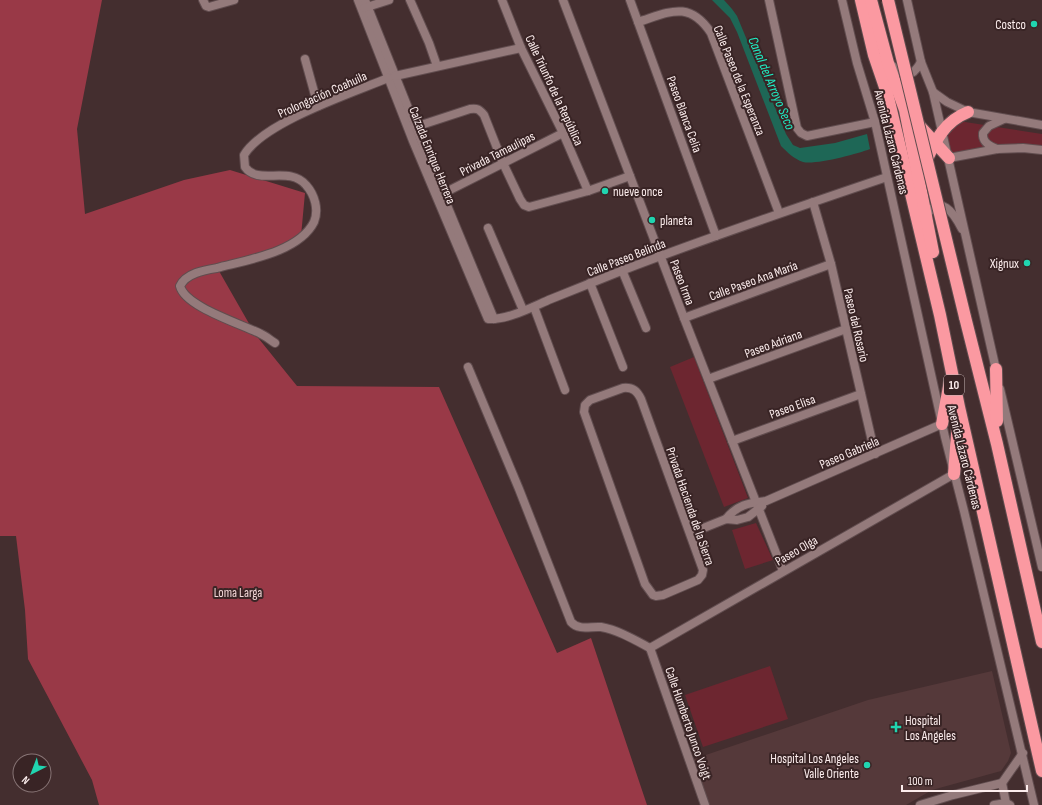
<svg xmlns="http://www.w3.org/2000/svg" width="1042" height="805" viewBox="0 0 1042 805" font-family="'Sofia Sans Condensed',sans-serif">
<rect width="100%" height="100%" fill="#442e2f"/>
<polygon fill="#55393a" points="992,671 1011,753 1008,761 1001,771 932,790 906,805 709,805 691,760 868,700"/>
<g fill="#6d2630">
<polygon points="946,119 1042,134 1042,148 951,156 943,120"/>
<polygon points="694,357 748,498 724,507 670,367"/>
<polygon points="756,523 773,560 745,569 732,530"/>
<polygon points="770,666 788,719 703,747 685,695"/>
</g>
<polygon fill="#993947" points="0,0 102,0 77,129 85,214 184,180 230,170 305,193 301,236 219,271 255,334 297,386 439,387 557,653 591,638 647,805 99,805 92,780 28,659 25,610 16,536 0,536"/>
<path fill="#1e6756" d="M712 0H724L732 9 737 16 786 134 793 145 800 148 835 143 867 134 870 149C857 154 816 165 803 162 794 159 787 152 781 146L737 32 730 18Z"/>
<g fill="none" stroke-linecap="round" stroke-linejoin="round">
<g stroke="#614d4f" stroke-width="10">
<g id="minor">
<polyline points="203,0 206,6 209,7 234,0"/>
<path d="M358 0 413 141 488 319C508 320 532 307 551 299 574 290 598 280 621 271 709 237 798 207 887 177"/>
<polyline points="365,0 444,198 494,319"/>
<polyline points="410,0 429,43 437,66"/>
<polyline points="502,0 521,48 563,133 588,191"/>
<polyline points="563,0 684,318 783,571"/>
<polyline points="630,0 716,236"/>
<polyline points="769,0 797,128 801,133 807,136 875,122"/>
<polyline points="842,0 857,63 875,122 945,437 964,511 1034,805"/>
<polyline points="907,0 921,62 933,92 997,374"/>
<polyline points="364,8 389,0"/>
<path d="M638 22C670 12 689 0 711 33L779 213"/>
<polyline points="305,59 318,106"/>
<path d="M889 63C902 74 910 82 921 62"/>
<polyline points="395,76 521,48"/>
<polyline points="933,92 947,102 968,112 1042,125"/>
<path d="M415 127 470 109C477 108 479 109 484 115L503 163 520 199 524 205 529 207 588 191 630 176"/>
<path d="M997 149C989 146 982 142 983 133L989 126 1004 119"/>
<polyline points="949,158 997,149 1023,148 1042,150"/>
<polyline points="442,194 563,133"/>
<polyline points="813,202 831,264 875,454"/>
<path d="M926 216C940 193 954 213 962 229"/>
<polyline points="488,228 523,310"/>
<polyline points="622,270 646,328"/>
<polyline points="590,283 623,367"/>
<polyline points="534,307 565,390"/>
<polyline points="684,318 831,264"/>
<path d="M275 343C270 340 266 336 261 334 242 324 185 307 180 286 186 273 205 270 217 268 247 260 299 252 314 222 319 210 315 195 306 185 289 165 258 186 245 167L244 155C264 122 352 93 388 78"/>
<path d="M468 367 519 489 571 622C579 631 591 626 601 627 618 630 635 640 650 648"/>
<polyline points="708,379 846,329"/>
<path d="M623 388C633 387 637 391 641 399L703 570 702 575 698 580 663 595 656 596 653 595 645 584 584 412 585 405 590 400Z"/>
<polyline points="1000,389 1042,567"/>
<polyline points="732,441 861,394"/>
<path d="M726 519C737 505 748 503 766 501L942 424"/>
<polyline points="691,533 726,519 737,520 748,517 762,506"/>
<polyline points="650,648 954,474"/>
<polyline points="650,648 705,805"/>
<polyline points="1002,783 1006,803"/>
<polyline points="920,805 953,795 1002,783 1023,753"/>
<polyline points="994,805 1006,803 1010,805"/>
</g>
</g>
<g stroke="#614d4f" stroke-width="14">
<g id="highway">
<polyline points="861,0 874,55 887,93 940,315 959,407 1042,771"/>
<polyline points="871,0 888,63 905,110 933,252"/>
<polyline points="916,122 949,158"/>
<path d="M924 165C935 142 943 122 968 112"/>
<polyline points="965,317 997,444 1042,642"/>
<polyline points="996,369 997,421"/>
<polyline points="942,424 950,381"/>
<polyline points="954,474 958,422"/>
</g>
</g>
<use href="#minor" stroke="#947a7b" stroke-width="8"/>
<use href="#highway" stroke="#fb99a1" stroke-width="12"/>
<g stroke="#614d4f" stroke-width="14" stroke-linecap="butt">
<polyline id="highway-bridge" points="888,0 965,317"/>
</g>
<use href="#highway-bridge" stroke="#fb99a1" stroke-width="12"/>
</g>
<g fill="#20d5b0" stroke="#392425" stroke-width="1.5">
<circle cx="1034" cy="24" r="4"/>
<circle cx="605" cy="191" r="4"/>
<circle cx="652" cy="220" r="4"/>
<circle cx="1027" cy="263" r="4"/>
<path d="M894 721h4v4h4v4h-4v4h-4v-4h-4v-4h4z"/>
<circle cx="867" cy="765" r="4"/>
</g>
<g text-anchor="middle" stroke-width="4" stroke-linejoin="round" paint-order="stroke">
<rect fill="#392425" stroke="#c2b1b1" stroke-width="1" x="944" y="375" width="20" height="20" rx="3"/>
<g font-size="12" font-weight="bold" fill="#fceded">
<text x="954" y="389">10</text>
</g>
<g font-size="13" fill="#fceded" stroke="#392425" text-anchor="end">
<text x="1026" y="29">Costco</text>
<text x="613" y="196" text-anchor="start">nueve once</text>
<text x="660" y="225" text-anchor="start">planeta</text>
<text x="1019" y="268">Xignux</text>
<text x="905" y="725" text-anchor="start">Hospital<tspan x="905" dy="15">Los Angeles</tspan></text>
<text x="859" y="763">Hospital Los Angeles<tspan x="859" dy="15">Valle Oriente</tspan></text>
</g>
<g font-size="13" fill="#fceded" stroke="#392425">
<text transform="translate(740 80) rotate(68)" y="5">Calle Paseo de la Esperanza</text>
<text transform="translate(555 90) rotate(65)" y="5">Calle Triunfo de la República</text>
<text transform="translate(322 94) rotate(-24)" y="5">Prolongación Coahuila</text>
<text transform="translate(685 114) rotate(70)" y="5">Paseo Blanca Celia</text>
<text transform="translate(892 142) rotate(76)" y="5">Avenida Lázaro Cárdenas</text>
<text transform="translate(497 153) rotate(-27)" y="5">Privada Tamaulipas</text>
<text transform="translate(433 155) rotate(68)" y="5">Calzada Enrique Herrera</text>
<text transform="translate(626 257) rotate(-21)" y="5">Calle Paseo Belinda</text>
<text transform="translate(753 280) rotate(-20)" y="5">Calle Paseo Ana María</text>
<text transform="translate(683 282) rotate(69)" y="5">Paseo Irma</text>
<text transform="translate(857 325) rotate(77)" y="5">Paseo del Rosario</text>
<text transform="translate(773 343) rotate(-20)" y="5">Paseo Adriana</text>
<text transform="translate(792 406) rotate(-20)" y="5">Paseo Elisa</text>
<text transform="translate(849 452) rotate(-23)" y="5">Paseo Gabriela</text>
<text transform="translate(965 457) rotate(76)" y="5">Avenida Lázaro Cárdenas</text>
<text transform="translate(691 506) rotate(71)" y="5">Privada Hacienda de la Sierra</text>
<text transform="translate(796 550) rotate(-30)" y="5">Paseo Olga</text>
<text transform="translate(689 723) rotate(71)" y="5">Calle Humberto Junco Voigt</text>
</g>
<g font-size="13" fill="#f4d8d9" stroke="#392425">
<text x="238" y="597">Loma Larga</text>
</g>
<g font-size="14" font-style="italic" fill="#1feec4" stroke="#392425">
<text transform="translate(772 83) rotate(67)" y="5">Canal del Arroyo Seco</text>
</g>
</g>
<g transform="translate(32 773) rotate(222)"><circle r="19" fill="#392425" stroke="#877475"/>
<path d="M0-3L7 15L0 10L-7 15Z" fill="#20d5b0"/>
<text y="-6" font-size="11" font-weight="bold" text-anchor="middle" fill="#fceded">N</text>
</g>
<path d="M902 785v6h125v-6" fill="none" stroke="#fceded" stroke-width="2"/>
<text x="908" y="785" font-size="12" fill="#fceded" stroke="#392425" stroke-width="3" paint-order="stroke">100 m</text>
</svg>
